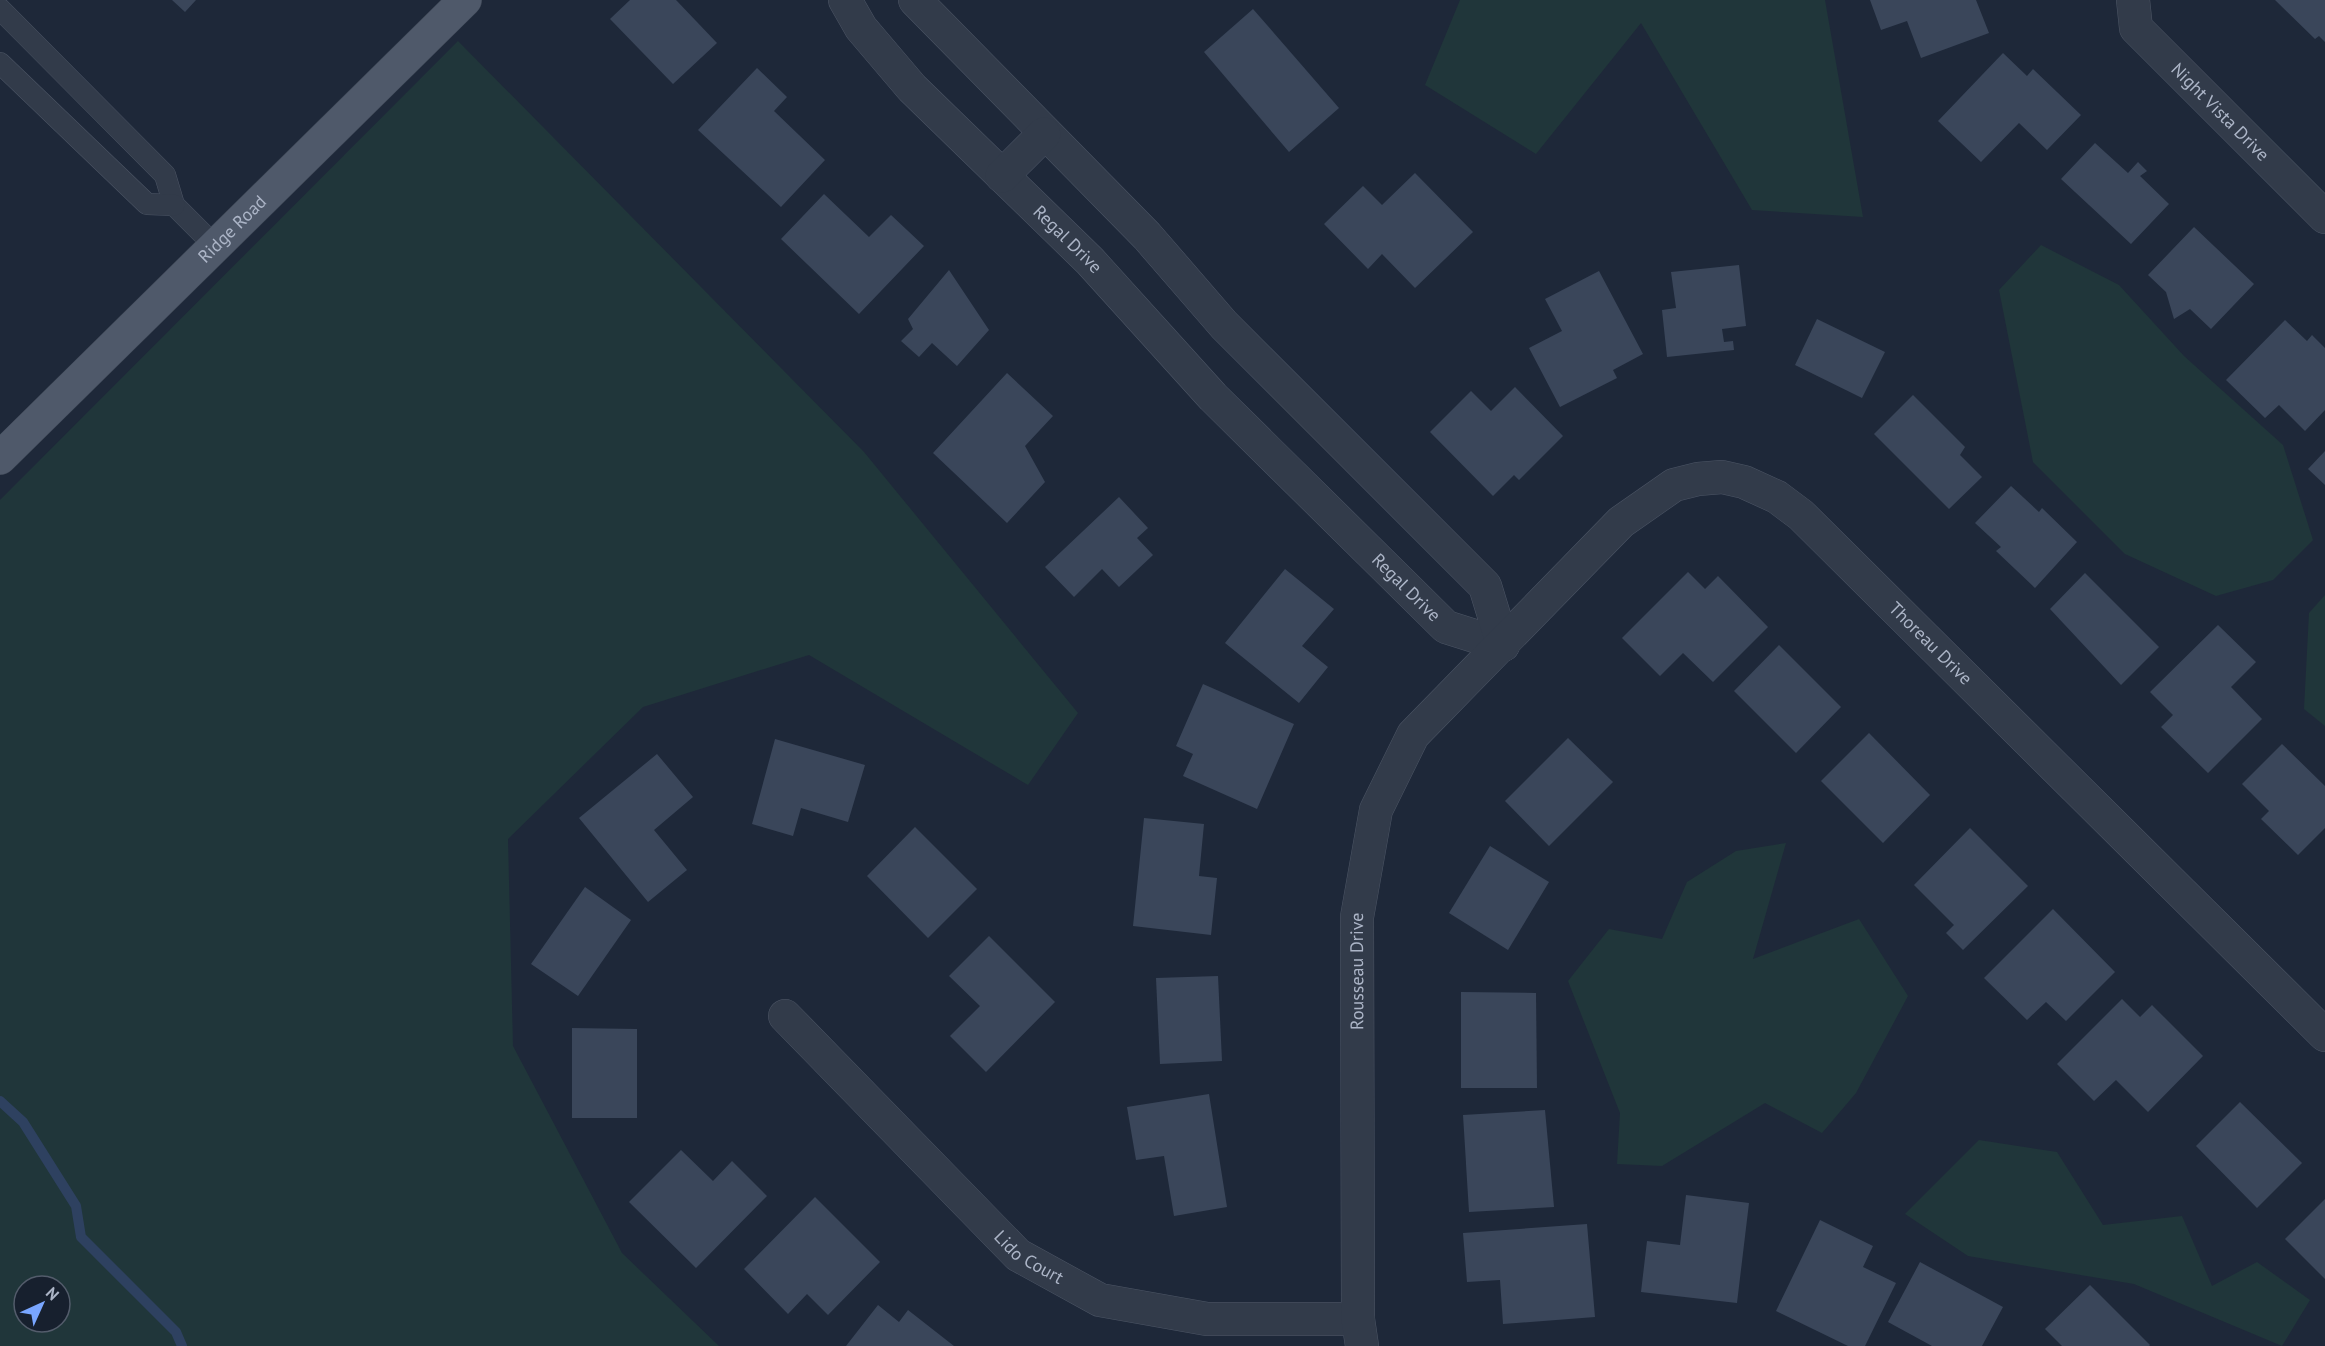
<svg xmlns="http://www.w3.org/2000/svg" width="2325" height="1346" viewBox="0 0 2325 1346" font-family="'PT Sans',sans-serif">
<rect width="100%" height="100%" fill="#1e2839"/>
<g fill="#20363a" fill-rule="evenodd">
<polygon points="1460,0 1825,0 1863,217 1752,210 1641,23 1536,154 1425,85"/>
<path d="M458 41 864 452 1078 713 1028 785 809 655 643 707 508 839 513 1046 622 1253 719 1346H0V500ZM24 1286H60V1322H24Z"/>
<polygon points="2041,245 2119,285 2184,356 2283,445 2313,540 2273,580 2216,596 2125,554 2033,462 1999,290"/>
<polygon points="2325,595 2325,726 2304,709 2309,613"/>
<polygon points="1786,843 1753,959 1859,919 1908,996 1856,1093 1822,1133 1765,1103 1662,1166 1617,1164 1620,1113 1568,981 1609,929 1662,939 1687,882 1736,851"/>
<polygon points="1979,1140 2057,1152 2103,1225 2182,1216 2212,1286 2257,1262 2310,1300 2282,1346 2134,1284 1968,1256 1905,1214"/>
</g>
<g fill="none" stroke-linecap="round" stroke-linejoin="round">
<polyline stroke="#2e4160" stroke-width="10" points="0,1101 23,1122 76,1206 81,1237 176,1332 182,1346"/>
</g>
<g fill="#3a465a">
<polygon points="172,0 196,0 185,12"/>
<polygon points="630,0 676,0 717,43 673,84 610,19"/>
<polygon points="1870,0 1976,0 1989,33 1921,58 1907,21 1881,30"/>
<polygon points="2275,0 2325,0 2325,42 2319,36 2315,39"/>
<polygon points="1253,9 1339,108 1289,152 1204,52"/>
<polygon points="2003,53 2027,76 2033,69 2081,115 2047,150 2019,123 1981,162 1938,121"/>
<polygon points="757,68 787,97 774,111 825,160 781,207 698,130"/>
<polygon points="2095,143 2128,173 2138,162 2147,171 2140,176 2169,204 2131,244 2061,179"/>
<polygon points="1415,173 1473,232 1415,288 1382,254 1368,269 1324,224 1363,186 1382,205"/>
<polygon points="824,194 869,237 891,215 924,246 859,314 781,239"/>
<polygon points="2194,227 2254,284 2211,329 2190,309 2174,319 2166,292 2148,275"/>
<polygon points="1739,265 1746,326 1722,329 1724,342 1733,341 1734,350 1667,357 1662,310 1676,308 1671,272"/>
<polygon points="949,270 989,330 957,366 932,343 919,357 901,341 913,329 908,319"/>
<polygon points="1599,271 1643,354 1613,370 1617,378 1560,407 1529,348 1562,331 1545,299"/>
<polygon points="1817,319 1885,352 1862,398 1795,365"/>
<polygon points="2285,320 2307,341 2312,335 2325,348 2325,410 2305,431 2279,405 2265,418 2226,380"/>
<polygon points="1007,373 1053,416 1025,446 1045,482 1007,523 933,453"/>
<polygon points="1515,387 1563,436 1519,480 1514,475 1493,496 1430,432 1471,391 1491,411"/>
<polygon points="1913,395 1965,447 1960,455 1982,477 1949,509 1874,434"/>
<polygon points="2325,451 2325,485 2308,469"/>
<polygon points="2011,486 2039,512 2042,508 2077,542 2035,588 1996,551 2001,547 1975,523"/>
<polygon points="1119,497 1148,528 1137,538 1153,555 1119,587 1102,569 1074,597 1045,567"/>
<polygon points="1285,569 1334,609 1302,646 1328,667 1299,703 1225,643"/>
<polygon points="1688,572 1705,589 1718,576 1768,627 1713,682 1683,653 1660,676 1622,638"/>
<polygon points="2085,573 2159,647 2121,685 2050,609"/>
<polygon points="2218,625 2256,662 2231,687 2262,719 2208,773 2161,727 2173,715 2150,692"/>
<polygon points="1779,645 1841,707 1796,753 1734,691"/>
<polygon points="1203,684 1294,724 1257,809 1183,776 1193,754 1176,746"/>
<polygon points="1869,733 1930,795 1883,843 1821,781"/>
<polygon points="1568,738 1613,782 1549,846 1505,801"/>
<polygon points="775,739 865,765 848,822 801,808 793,836 752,824"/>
<polygon points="2282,744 2325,786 2325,828 2298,855 2261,819 2269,811 2242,784"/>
<polygon points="657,754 693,797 654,830 687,870 648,902 579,818"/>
<polygon points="1144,818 1204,824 1199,876 1217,878 1211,935 1133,926"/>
<polygon points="915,827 977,889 928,938 867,876"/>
<polygon points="1970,828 2028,886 1963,950 1946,933 1954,925 1914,885"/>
<polygon points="1490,846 1549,882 1508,950 1449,913"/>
<polygon points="585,887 631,920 578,996 531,964"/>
<polygon points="2053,909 2115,972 2066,1021 2046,1002 2027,1020 1984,978"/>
<polygon points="989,936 1055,1002 986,1072 950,1036 980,1006 949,976"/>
<polygon points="1218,976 1222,1061 1160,1064 1156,978"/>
<polygon points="1461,992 1536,993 1537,1088 1461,1088"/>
<polygon points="2122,999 2140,1017 2152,1005 2203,1056 2148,1112 2116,1080 2094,1101 2057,1064"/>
<polygon points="572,1028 637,1029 637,1118 572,1118"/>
<polygon points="1209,1094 1227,1207 1174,1216 1164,1156 1136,1160 1127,1107"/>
<polygon points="2240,1102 2302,1163 2257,1208 2196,1146"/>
<polygon points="1545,1110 1554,1207 1469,1212 1463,1115"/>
<polygon points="681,1150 713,1181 732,1161 767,1196 696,1268 629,1202"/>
<polygon points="1686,1195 1749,1203 1737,1303 1641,1292 1647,1241 1680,1245"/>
<polygon points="815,1197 880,1262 828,1315 807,1294 788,1314 744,1269"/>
<polygon points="2325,1199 2325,1279 2285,1239"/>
<polygon points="1820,1220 1873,1246 1863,1267 1896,1283 1865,1346 1848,1346 1776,1311"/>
<polygon points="1587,1224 1595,1317 1503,1324 1500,1280 1467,1282 1463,1233"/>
<polygon points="1920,1262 2003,1307 1982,1346 1932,1346 1888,1322"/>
<polygon points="2090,1285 2150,1345 2149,1346 2062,1346 2045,1329"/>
<polygon points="878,1305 899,1322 908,1310 954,1346 846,1346"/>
</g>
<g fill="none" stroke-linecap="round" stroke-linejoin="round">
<g stroke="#4c5565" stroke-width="22">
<g id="lane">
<polyline points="0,9 165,175 174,205 215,246"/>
<polyline points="0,63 147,204 174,205"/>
</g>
</g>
<g stroke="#4c5565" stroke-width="34">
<g id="street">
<path id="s1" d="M845 0 861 28 912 88 1090 261 1213 397 1446 627 1503 645"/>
<polyline points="915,0 1147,236 1224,325 1485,586 1503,645"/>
<path id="s2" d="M2133 0 2136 28 2325 217"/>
<polyline points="1002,176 1044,134"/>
<path id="s3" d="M785 1016 1018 1255 1100 1300 1207 1319H1358"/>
<path id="s4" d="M1362 1346 1358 1319 1357 917 1376 810 1413 735 1621 522 1674 485 1698 479 1722 477 1744 482 1777 497 1801 515 2325 1035"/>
</g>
</g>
<g stroke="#3b4453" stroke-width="34">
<g id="primary">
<path id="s5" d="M0 458 465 0"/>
</g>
</g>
<use href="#lane" stroke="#323b4a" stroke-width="21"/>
<use href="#street" stroke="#323b4a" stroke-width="33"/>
<use href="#primary" stroke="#4f596a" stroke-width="33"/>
</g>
<g text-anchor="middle" stroke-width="5" stroke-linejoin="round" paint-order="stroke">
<g font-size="18" fill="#acb5c7" stroke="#17202e">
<text dy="6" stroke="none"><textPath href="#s2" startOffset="147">Night Vista Drive</textPath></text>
<text dy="6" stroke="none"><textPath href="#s5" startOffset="326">Ridge Road</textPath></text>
<text dy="6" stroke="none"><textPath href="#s1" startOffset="328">Regal Drive</textPath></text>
<text dy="6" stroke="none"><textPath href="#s1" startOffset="814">Regal Drive</textPath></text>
<text dy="6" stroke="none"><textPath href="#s4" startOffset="1304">Thoreau Drive</textPath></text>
<text dy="6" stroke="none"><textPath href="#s4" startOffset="375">Rousseau Drive</textPath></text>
<text dy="6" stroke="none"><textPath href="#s3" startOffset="344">Lido Court</textPath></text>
</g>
</g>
<g transform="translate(42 1304) rotate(45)"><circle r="28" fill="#17202e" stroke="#535c6b" stroke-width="1.5"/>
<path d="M0-4.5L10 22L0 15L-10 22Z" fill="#79a6ff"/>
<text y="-9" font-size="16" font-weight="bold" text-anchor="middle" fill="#acb5c7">N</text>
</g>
</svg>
